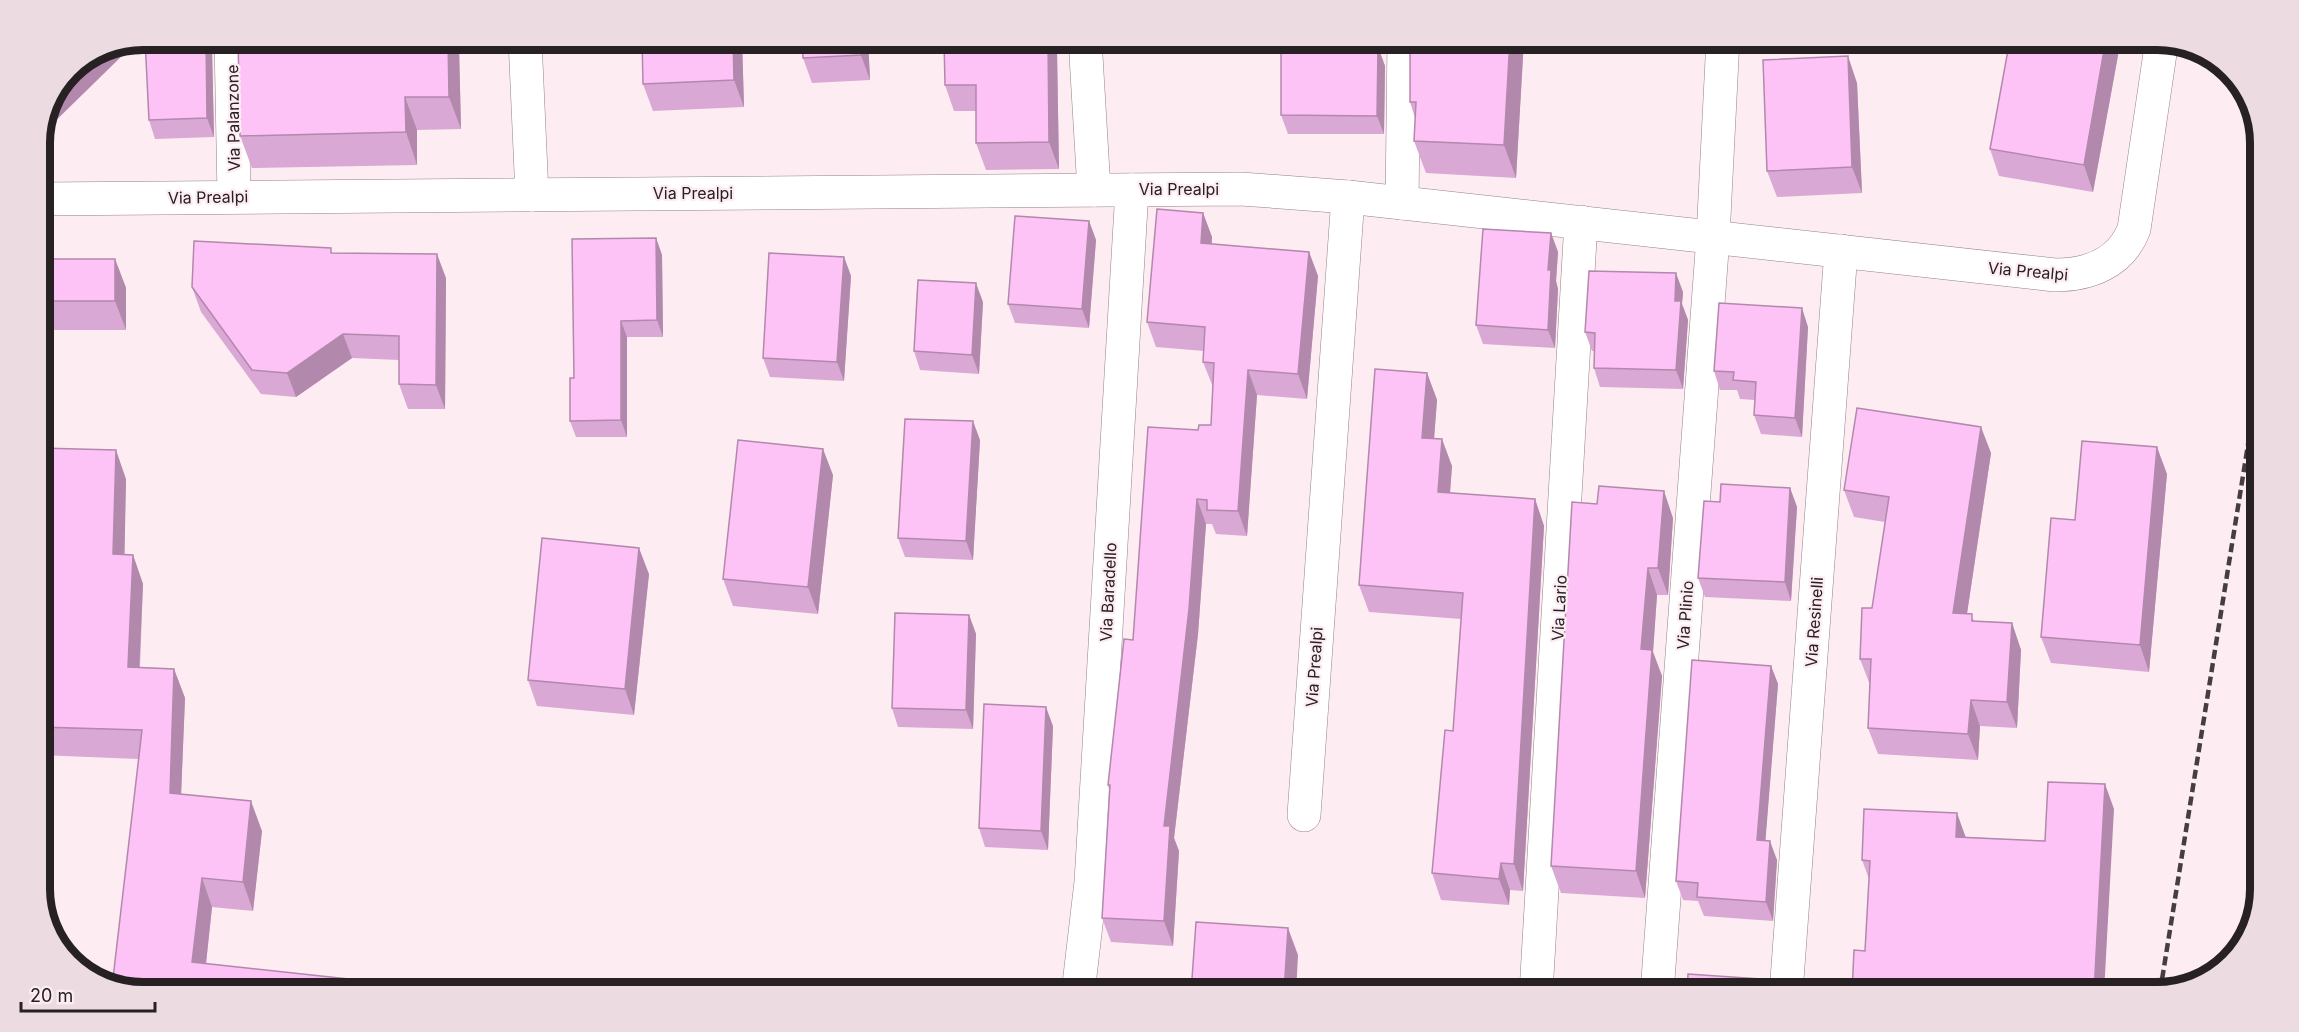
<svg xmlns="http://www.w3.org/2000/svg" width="2299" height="1032" viewBox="0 0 2299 1032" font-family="Inter,sans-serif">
<rect width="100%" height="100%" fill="#fdecf2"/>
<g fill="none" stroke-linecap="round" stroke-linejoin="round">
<g stroke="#928388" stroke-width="34">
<g id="minor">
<polyline points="231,39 234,197"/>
<polyline points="525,39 532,195"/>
<polyline points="1085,39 1094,190"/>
<path d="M39 199 1241 189 1348 197 2055 275C2089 275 2121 263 2134 229L2162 40"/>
<polyline points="1402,203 1404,39"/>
<polyline points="1304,815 1348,197"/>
<polyline points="1078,993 1091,882 1132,190"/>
<polyline points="1536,993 1581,222"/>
<polyline points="1657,993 1713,237 1723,39"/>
<polyline points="1786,993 1841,251"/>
</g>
</g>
<use href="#minor" stroke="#fff" stroke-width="33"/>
<polyline stroke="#453e40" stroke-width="4.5" stroke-dasharray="9 4.5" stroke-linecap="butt" points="2160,992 2260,370"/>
</g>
<g fill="#daa8d4">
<polygon points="238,39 456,39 459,47 461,129 417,130 417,165 252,168 240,136"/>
<polygon points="642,39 742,39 744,107 653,111 643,84"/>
<polygon points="802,39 868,39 870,80 812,83 803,58"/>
<polygon points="1410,39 1524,39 1516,178 1426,173 1414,141 1415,118 1410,102"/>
<polygon points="2121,39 2093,192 1999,176 1990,149"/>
<polygon points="212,47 214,137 155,139 149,120"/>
<polygon points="1378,47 1385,66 1384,134 1288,134 1281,115"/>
<polygon points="1057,51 1059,169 986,170 976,143 976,111 954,111 945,85"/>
<polygon points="1857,83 1862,193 1777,197 1767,171"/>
<polygon points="1203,213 1212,237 1212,244 1309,252 1318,276 1307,399 1257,395 1247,536 1216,534 1212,524 1206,524 1198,634 1174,838 1179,851 1173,946 1111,942 1102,918 1109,790 1108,785 1133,640 1198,430 1211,425 1213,387 1203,362 1204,351 1156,347 1147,322"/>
<polygon points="1089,221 1096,240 1089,328 1015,323 1008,304"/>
<polygon points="1551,233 1558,252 1556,281 1558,289 1555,348 1483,344 1476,325"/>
<polygon points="656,238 662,255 663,337 627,337 627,437 576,437 570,421 574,378"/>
<polygon points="333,253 446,278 445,409 408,409 399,384 399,360 352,358 296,397 261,394 201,312 192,287"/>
<polygon points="844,257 851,276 844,381 770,377 763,358"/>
<polygon points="39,259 115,259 126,288 126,330 39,330"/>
<polygon points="1683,292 1682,304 1688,320 1683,389 1600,387 1594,368 1594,351 1592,351 1585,332"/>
<polygon points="983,302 979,374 920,370 914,351"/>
<polygon points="1808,327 1802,437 1761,434 1754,415 1755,400 1740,399 1737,390 1720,390 1714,371"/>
<polygon points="1427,373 1437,400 1434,439 1452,466 1450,493 1535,499 1544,526 1523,891 1510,890 1509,905 1441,900 1432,873 1453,731 1461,619 1369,612 1359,585"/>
<polygon points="39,434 44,448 126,479 124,554 133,555 143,584 140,667 174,669 185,698 181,794 262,831 253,911 212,907 206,964 413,986 416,993 143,993 138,759 39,755"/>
<polygon points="980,440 973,560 905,557 898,538"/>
<polygon points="1991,453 1967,614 1975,621 2012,623 2021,650 2017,728 1980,726 1978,760 1878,754 1868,728 1870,685 1860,659 1872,608 1885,522 1854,517 1844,490"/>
<polygon points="2167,474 2149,672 2051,663 2041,637 2075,520"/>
<polygon points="833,475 818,614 733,606 723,579"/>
<polygon points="1790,488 1797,507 1791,601 1705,597 1698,578"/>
<polygon points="1597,504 1673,518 1668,595 1657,595 1653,652 1662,676 1645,898 1561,893 1551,866"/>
<polygon points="649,574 634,715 537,706 528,680"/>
<polygon points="969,615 976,634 973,729 898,727 892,708"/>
<polygon points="1771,666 1778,684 1765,841 1777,860 1773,921 1704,916 1698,901 1683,900 1676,881"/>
<polygon points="1053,726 1048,850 985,847 979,828"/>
<polygon points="2114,809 1865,951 1869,879 1862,860 1966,837 2045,841"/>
</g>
<g fill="#b288ac">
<polygon points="206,39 209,39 212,47 214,137 207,118"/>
<polygon points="448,39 456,39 459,47 461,129 449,97"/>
<polygon points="733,39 742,39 744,107 734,80"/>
<polygon points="860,39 868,39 870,80 861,55"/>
<polygon points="1048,39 1053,39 1057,51 1059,169 1049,142"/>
<polygon points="1510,39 1524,39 1516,178 1504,145"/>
<polygon points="2106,39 2121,39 2093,192 2084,165"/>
<polygon points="125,42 128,50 39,137 70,69 103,47"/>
<polygon points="1378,47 1385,66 1384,134 1377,116"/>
<polygon points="1848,56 1857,83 1862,193 1852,167"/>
<polygon points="405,97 417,130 417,165 406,132"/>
<polygon points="1203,213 1212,237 1210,267 1201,243"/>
<polygon points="1089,221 1096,240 1089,328 1082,309"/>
<polygon points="1551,233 1558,252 1556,281 1558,289 1555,348 1548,330 1548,270"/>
<polygon points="656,238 662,255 663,337 657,320"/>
<polygon points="1309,252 1318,276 1307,399 1298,374"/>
<polygon points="437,254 446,278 445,409 436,385"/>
<polygon points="844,257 851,276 844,381 837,362"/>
<polygon points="115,259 126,288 126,330 115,301"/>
<polygon points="1676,273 1683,292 1682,304 1688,320 1683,389 1676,370 1675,301"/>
<polygon points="976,283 983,302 979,374 972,355"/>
<polygon points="1802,308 1808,327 1802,437 1795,418"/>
<polygon points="621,321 627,337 627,437 621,420"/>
<polygon points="343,334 352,358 296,397 287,373"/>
<polygon points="1248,370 1257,395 1247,536 1238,511"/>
<polygon points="1427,373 1437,400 1432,465 1422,438"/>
<polygon points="973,421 980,440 973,560 966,541"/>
<polygon points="1981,427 1991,453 1963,640 1953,613"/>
<polygon points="39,434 44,448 39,463"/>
<polygon points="1442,439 1452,466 1448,519 1438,492"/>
<polygon points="2157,447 2167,474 2149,672 2140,645"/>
<polygon points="823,449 833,475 818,614 808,587"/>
<polygon points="116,450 126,479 124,583 113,554"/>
<polygon points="1790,488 1797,507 1791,601 1785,582"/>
<polygon points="1664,491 1673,518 1668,595 1658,568"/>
<polygon points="1197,499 1206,524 1198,634 1174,838 1179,851 1173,946 1164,921 1164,826"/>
<polygon points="1535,499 1544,526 1523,891 1514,864"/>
<polygon points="639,548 649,574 634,715 625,689"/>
<polygon points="133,555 143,584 138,696 128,667"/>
<polygon points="1648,568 1657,595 1653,652 1662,676 1645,898 1636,871 1641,649"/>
<polygon points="969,615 976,634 973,729 966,710"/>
<polygon points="2012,623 2021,650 2017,728 2007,702"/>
<polygon points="1771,666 1778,684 1764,859 1757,840"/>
<polygon points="174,669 185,698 180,822 170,793"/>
<polygon points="1971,700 1980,726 1978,760 1968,734"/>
<polygon points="1046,707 1053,726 1048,850 1041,831"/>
<polygon points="2105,784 2114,809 2104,993 2094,993"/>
<polygon points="251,801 262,831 253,911 243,882"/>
<polygon points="1957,813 1966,838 1956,837"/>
<polygon points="1770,841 1777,860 1773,921 1766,902"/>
<polygon points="1501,863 1510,890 1509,905 1499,879"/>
<polygon points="39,874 50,905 49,925 39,896"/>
<polygon points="202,878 212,907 203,991 192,962"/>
<polygon points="1288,928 1298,955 1296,993 1284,993"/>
<polygon points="1764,984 1767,993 1763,993"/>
</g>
<g fill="#fec3f6" stroke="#b288ac" stroke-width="1.5">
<polygon points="145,39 206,39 207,118 149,120"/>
<polygon points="238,39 448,39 449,97 405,97 406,132 240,136"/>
<polygon points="642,39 733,39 734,80 643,84"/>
<polygon points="802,39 860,39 861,55 803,58"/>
<polygon points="944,39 1048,39 1049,142 976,143 976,85 945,85"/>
<polygon points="1410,39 1510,39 1504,145 1414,141 1416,102 1410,102"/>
<polygon points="2010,39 2106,39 2084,165 1990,149"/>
<polygon points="1281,47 1378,47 1377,116 1281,115"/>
<polygon points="1848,56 1852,167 1767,171 1763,60"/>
<polygon points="1157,209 1203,213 1201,243 1309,252 1298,374 1248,370 1238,511 1207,510 1207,500 1197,499 1189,609 1164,826 1170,826 1164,921 1102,918 1110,785 1108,785 1124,639 1133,640 1148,427 1198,430 1199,425 1211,425 1214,363 1203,362 1205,327 1147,322"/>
<polygon points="1015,216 1089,221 1082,309 1008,304"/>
<polygon points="1483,229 1551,233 1548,270 1551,270 1548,330 1476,325"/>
<polygon points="656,238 657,320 621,321 621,420 570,421 570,378 574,378 572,239"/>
<polygon points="194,241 331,248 331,253 437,254 436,385 399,384 399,336 343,334 287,373 252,370 192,287"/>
<polygon points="769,253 844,257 837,362 763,358"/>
<rect x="39" y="259" width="76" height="42"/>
<polygon points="1589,271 1676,273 1675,301 1681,301 1676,370 1594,368 1595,333 1585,332"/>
<polygon points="918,280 976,283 972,355 914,351"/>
<polygon points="1719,303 1802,308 1795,418 1754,415 1756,382 1733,380 1734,372 1714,371"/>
<polygon points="1375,369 1427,373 1422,438 1442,439 1438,492 1535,499 1514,864 1501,863 1499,879 1432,873 1445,730 1453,731 1463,593 1359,585"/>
<polygon points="1857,408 1981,427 1953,613 1972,614 1972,621 2012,623 2007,702 1971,700 1968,734 1868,728 1871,659 1860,659 1862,608 1872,608 1889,497 1844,490"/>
<polygon points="905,419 973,421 966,541 898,538"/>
<polygon points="738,440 823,449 808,587 723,579"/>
<polygon points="2082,441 2157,447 2140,645 2041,637 2051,518 2075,520"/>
<polygon points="39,448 116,450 113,554 133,555 128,667 174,669 170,793 251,801 243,882 202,878 192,962 413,986 413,993 143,993 112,987 142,730 39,727"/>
<polygon points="1721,484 1790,488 1785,582 1698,578 1704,501 1720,502"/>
<polygon points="1599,486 1664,491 1658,568 1648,568 1641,649 1652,650 1636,871 1551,866 1572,502 1597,504"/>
<polygon points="542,538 639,548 625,689 528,680"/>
<polygon points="895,613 969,615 966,710 892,708"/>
<polygon points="1692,660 1771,666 1757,840 1770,841 1766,902 1697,897 1698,883 1676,881"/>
<polygon points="984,704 1046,707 1041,831 979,828"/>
<polygon points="2048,782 2105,784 2094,993 1852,993 1854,950 1865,951 1870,861 1862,860 1864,809 1957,813 1956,837 2045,841"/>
<polygon points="1196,922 1288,928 1284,993 1191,993"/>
<polygon points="1688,974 1761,979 1764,984 1763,993 1687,993"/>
</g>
<g text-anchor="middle" stroke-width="4.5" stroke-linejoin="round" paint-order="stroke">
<g font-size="16" fill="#272123" stroke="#fdecf2">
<text transform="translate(233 118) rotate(-91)" y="6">Via Palanzone</text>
<text x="1179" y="195">Via Prealpi</text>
<text x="693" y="199">Via Prealpi</text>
<text transform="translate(208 197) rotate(-1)" y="6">Via Prealpi</text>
<text transform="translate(2028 271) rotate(5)" y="6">Via Prealpi</text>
<text transform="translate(1108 592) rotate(-87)" y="6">Via Baradello</text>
<text transform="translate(1559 608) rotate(-87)" y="6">Via Lario</text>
<text transform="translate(1685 615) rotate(-86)" y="6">Via Plinio</text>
<text transform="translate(1814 622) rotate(-86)" y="6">Via Resinelli</text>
<text transform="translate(1314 667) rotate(-86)" y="6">Via Prealpi</text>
</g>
</g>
<path d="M0 0H2299V1032H0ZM143 50H2157A93 93 0 0 1 2250 143V889A93 93 0 0 1 2157 982H143A93 93 0 0 1 50 889V143A93 93 0 0 1 143 50Z" fill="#ecdce1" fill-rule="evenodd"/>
<path fill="none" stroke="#272123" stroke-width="8" d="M143 50H2157A93 93 0 0 1 2250 143V889A93 93 0 0 1 2157 982H143A93 93 0 0 1 50 889V143A93 93 0 0 1 143 50Z"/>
<path d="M21 1002v9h134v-9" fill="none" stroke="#272123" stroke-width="3"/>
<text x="30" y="1002" font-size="18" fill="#272123" stroke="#fdecf2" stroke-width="4.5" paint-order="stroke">20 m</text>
</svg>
